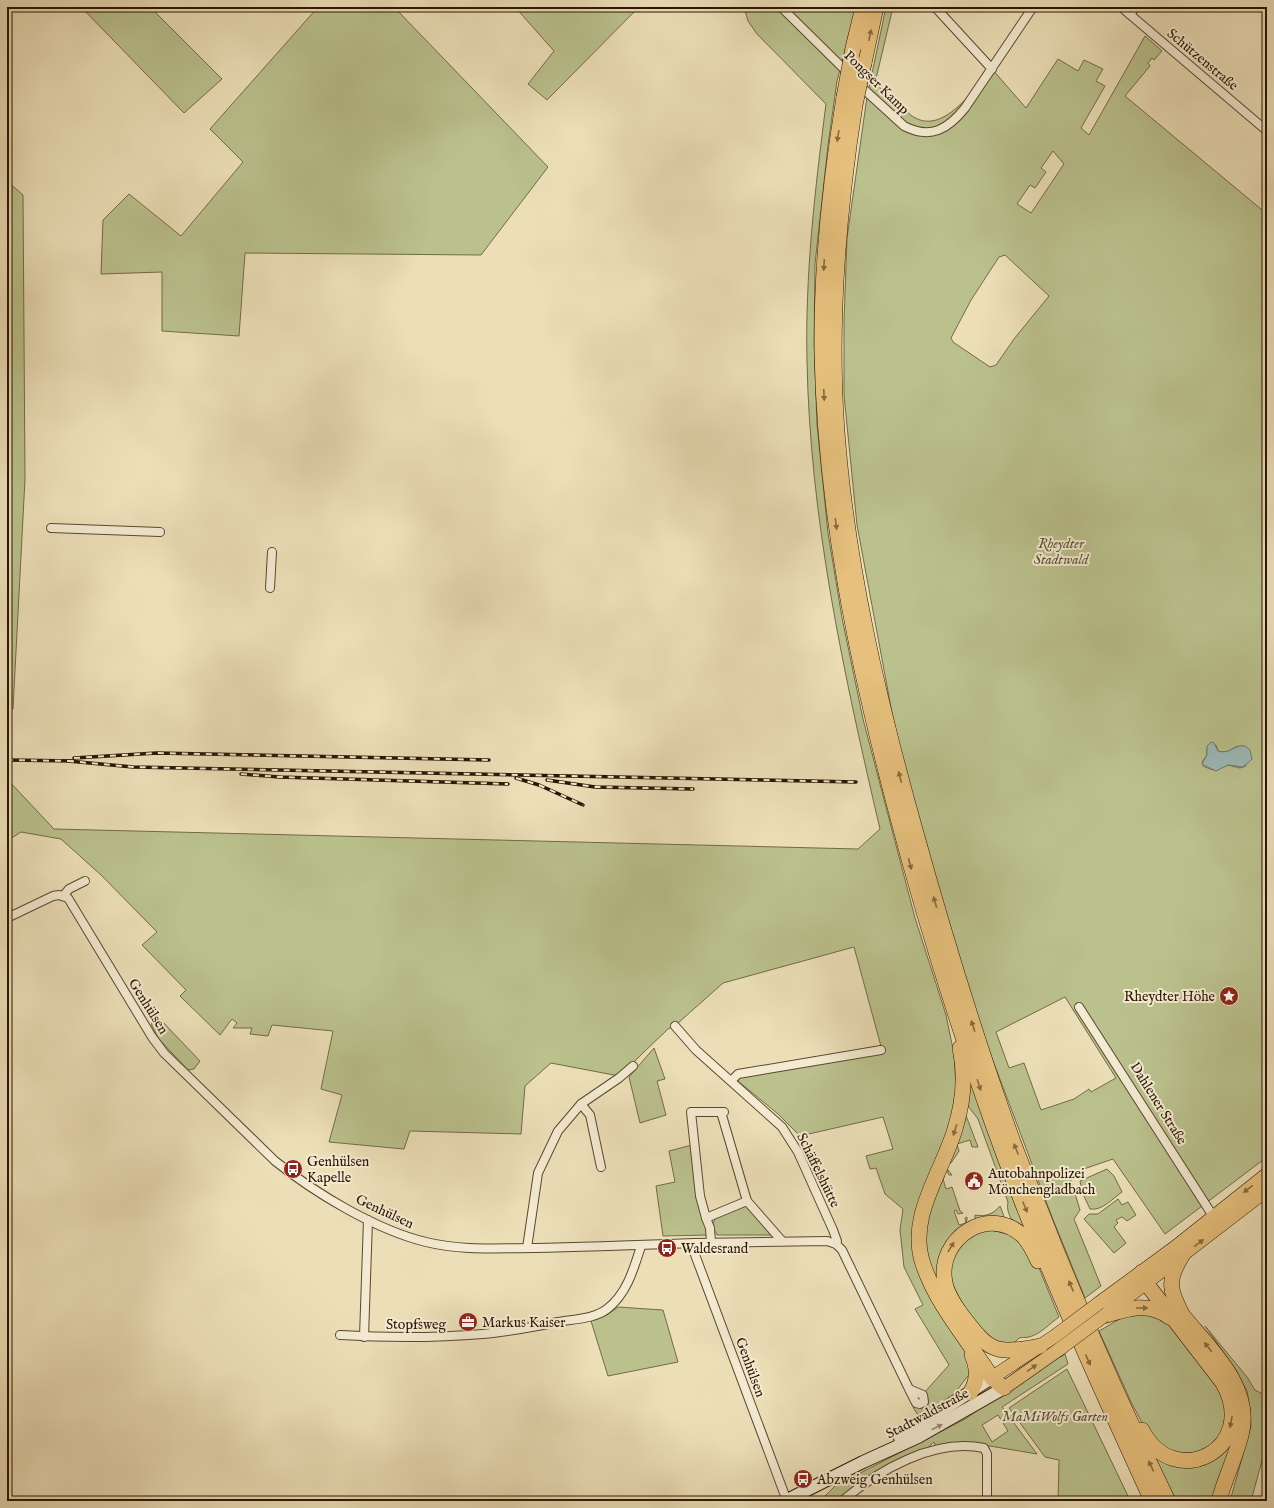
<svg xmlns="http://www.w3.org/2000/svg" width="1274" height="1508" viewBox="0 0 1274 1508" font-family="'IM FELL English',serif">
<rect width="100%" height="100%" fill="#ecdfb8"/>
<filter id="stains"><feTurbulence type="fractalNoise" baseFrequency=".005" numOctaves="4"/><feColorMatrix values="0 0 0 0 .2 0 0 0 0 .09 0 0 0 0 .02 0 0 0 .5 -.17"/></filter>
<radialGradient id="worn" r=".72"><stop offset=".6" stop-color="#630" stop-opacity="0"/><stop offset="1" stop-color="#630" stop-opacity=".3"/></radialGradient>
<g fill="#bac18d" stroke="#726b46" fill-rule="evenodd">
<polygon points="81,7 150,7 222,79 184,113"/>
<polygon points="318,7 394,7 548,167 481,255 245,253 239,336 162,331 162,272 101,274 103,220 129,194 181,236 243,162 210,129"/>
<polygon points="515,7 639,7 547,100 528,84 554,51"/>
<path d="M744 7H856L837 81 828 145 815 264 814 343 817 425 828 533 842 618 863 719 915 918 946 1015 954 1054 956 1088 952 1118 913 1232 965 1348 973 1373 967 1377 954 1394 919 1417 913 1407 923 1405 927 1402V1395L924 1393 949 1365 915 1309 923 1305 904 1267 900 1230 903 1209 885 1194 876 1168 870 1169 866 1156 893 1149 883 1117 800 1136 778 1114 738 1081 740 1075 882 1050 854 947 723 983 677 1024 668 1029 619 1076 551 1063 525 1086 521 1134 410 1131 404 1149 329 1142 342 1095 321 1089 333 1031 272 1025 268 1036 250 1034 252 1028H233L237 1023 232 1019 220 1035 180 996 186 990 142 945 157 932 101 875 61 839 21 832 7 841V779L54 829 858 849 880 829C844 675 810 520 807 361 805 275 815 189 826 104L757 34 748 21Z"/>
<path d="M886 7H893L875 83C887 94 899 106 912 116 943 137 973 89 992 69L1026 108 1058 59 1078 71 1084 60 1103 69 1096 81 1105 86 1081 128 1089 135 1145 36 1162 51 1154 60 1152 58 1148 63 1150 66 1125 96 1267 214V1157L1165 1234 1113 1159 1069 1174 1080 1210 1074 1219 1101 1286 1085 1298 1052 1217 984 1037 904 777 857 525 844 395V321L847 238 867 97ZM1053 151 1064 164 1031 213 1017 204 1030 185 1035 188 1046 172 1041 168ZM1005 255 1049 296 1014 339 996 365 990 367 953 342 951 338 971 300 999 257ZM1216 745 1218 751C1228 754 1230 749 1238 746L1246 766 1240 768 1228 765C1214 770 1219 773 1203 766L1202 762 1207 755V748ZM1065 997 1116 1078 1091 1092 1089 1089 1074 1099 1041 1110 1024 1063 1009 1068 996 1032Z"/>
<polygon points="7,181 23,195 25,479 13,709 7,710"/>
<polygon points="158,1017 200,1061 194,1069 188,1070 158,1038 151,1024"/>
<polygon points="654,1048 665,1079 657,1081 666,1115 640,1123 629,1077"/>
<path d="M964 1063 1027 1236C1018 1227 1005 1217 1008 1202L978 1119 968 1106Z"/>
<polygon points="962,1112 967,1118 978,1147 972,1147 970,1140 957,1144 959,1151 951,1163 946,1162"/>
<polygon points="692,1145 708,1235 663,1236 656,1186 675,1182 669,1151"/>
<polygon points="944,1169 948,1170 952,1175 949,1175 947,1171 943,1173 944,1178 943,1179 946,1189 952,1187 960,1211 963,1213 958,1214 956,1210 954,1211 959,1225 966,1223 965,1218 967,1217 967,1220 942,1278 934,1284 921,1237"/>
<path d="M1107 1169 1114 1176 1122 1192C1112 1199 1102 1211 1090 1209L1082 1192 1080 1181Z"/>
<polygon points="1118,1199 1122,1205 1128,1202 1136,1215 1127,1221 1122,1217 1116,1220 1118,1223 1114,1227 1126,1243 1114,1253 1084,1219 1089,1214 1098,1214"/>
<path d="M746 1206 772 1235H717C713 1228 711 1223 717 1217Z"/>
<path d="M1000 1206 1007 1224H975V1215C986 1217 993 1214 1000 1206Z"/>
<path d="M987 1229 1011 1235 1035 1258 1059 1317C1049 1324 1041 1334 1029 1337 1025 1338 1022 1337 1019 1338L1012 1345 994 1346 966 1313 950 1279 951 1257 973 1233Z"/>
<polygon points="618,1307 663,1310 678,1362 608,1376 591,1321 607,1315"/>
<polygon points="1155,1313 1175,1329 1211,1375 1227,1403 1222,1435 1203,1452 1173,1454 1147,1432 1131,1402 1099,1331 1125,1316"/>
<polygon points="1205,1326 1247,1377 1255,1390 1267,1396 1267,1442 1251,1501 1230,1501 1251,1426 1250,1409 1247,1391 1236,1370"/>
<path d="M1065 1354 1068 1364 1002 1407 1037 1454 984 1445 936 1447 934 1442 924 1451 853 1489 838 1501H815L825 1496 835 1486 965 1419 1058 1355 1061 1357ZM998 1415 1008 1431 992 1442 982 1425Z"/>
<polygon points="1067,1369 1128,1496 1131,1501 1058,1501 1059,1460 1045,1457 1009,1408"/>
<polygon points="1241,1415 1216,1501 1176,1501 1152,1452 1197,1462"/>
</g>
<path fill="#9cbab9" stroke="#6e786f" d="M1211 742 1214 743 1218 751C1230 755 1234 744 1245 746L1250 750 1252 759 1243 767 1228 765 1216 771 1202 764 1207 755V746Z"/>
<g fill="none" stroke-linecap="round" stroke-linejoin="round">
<g stroke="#5a482e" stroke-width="10">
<g id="minor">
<polyline points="781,7 849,74"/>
<polyline points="935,7 992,69"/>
<polyline points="1121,7 1267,131"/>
<polyline points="1130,14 1136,7"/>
<path d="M858 84 904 126C931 140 948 129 965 108L1033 7"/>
<polyline points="51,528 160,532"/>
<polyline points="270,588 272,552"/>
<polyline points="63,896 69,889 85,881"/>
<path d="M7 918 53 896 59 895 68 898 152 1037 164 1053 275 1161C315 1193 376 1230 426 1242 462 1251 498 1248 534 1248 588 1247 641 1245 694 1243V1252L787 1501"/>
<polyline points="1079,1007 1213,1216"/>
<polyline points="675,1026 696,1050 782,1127 798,1152 833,1230 837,1241 836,1244"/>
<polyline points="731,1081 738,1074 881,1050"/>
<polyline points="581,1104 590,1115 601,1167"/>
<polyline points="724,1112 721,1112 747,1201"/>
<polyline points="706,1218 700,1196 691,1112 721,1112"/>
<polyline points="711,1242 710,1228 706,1218 747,1201 782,1241"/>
<polyline points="694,1243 827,1241 836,1244 842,1250 909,1389 916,1403 920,1404 924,1402 923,1395 909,1389"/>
<polyline points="527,1248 538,1173 558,1131 581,1104 619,1078 633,1066"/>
<path d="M340 1335C388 1338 435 1338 483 1334 508 1332 533 1327 558 1322 574 1319 594 1319 607 1309 627 1294 634 1268 641 1246"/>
<polyline points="364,1337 368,1220"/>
<path d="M842 1501C879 1470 934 1438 984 1448L987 1454V1501"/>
</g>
</g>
<g stroke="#2a1500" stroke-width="14">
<g id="secondary">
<polyline points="900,1438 999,1373"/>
<polyline points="785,1501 863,1462 918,1437 1004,1388"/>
</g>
</g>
<g stroke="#2a1500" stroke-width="14">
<g id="primary">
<polyline points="1099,1303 1174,1248 1267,1174"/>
<polyline points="1107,1313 1267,1190"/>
<polyline points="999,1373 1055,1336"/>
<polyline points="1004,1388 1061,1348"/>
</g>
</g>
<g stroke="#2a1500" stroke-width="16">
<g id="motorway">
<polyline points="853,48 863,7"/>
<polyline points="864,63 876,7"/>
<path d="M844 97C830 182 821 266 822 352 825 507 856 659 895 807 921 907 951 1005 985 1102 1032 1238 1092 1370 1152 1501"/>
<path d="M855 105C838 213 829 322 837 432 847 565 878 697 914 826 943 931 975 1036 1012 1139 1021 1164 1032 1189 1042 1214 1080 1311 1122 1407 1168 1501"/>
<path d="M960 1048C966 1075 963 1103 955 1129 942 1173 907 1217 923 1264 937 1306 969 1341 992 1378L1004 1388"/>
<path d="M1182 1256C1166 1281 1170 1291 1183 1316"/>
<path d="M957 1309C987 1347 989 1357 1040 1346"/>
<path d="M960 1313C954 1304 947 1294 945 1283 936 1238 990 1203 1024 1237 1030 1244 1034 1252 1038 1261"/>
<path d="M1104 1316C1126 1309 1149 1301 1169 1317"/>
<path d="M1185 1318C1211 1350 1251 1386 1242 1431 1237 1455 1225 1477 1219 1501"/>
<path d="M970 1393C978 1381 978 1368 972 1355"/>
<path d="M1142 1430C1174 1493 1260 1449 1223 1383L1146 1283 1142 1272"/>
</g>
</g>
<use href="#minor" stroke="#f3ead1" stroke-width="8"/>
<use href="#secondary" stroke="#f3ead1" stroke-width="12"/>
<use href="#primary" stroke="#e6c07c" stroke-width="13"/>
<use href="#motorway" stroke="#e6c07c" stroke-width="15"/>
<g stroke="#2a1500" stroke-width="3.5">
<g id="rail">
<polyline points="74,758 157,753 489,760"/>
<polyline points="7,760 74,761"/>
<polyline points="68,761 133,767 856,782"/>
<polyline points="241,774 279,777 508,784"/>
<polyline points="516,778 539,785 583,805"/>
<polyline points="547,780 595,787 693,789"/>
</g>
</g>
<use href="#rail" stroke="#f3ead1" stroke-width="2" stroke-dasharray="6" stroke-linecap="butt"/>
<g stroke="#2a1500" stroke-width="14" stroke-linecap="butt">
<g id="primary-bridge">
<polyline points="1055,1336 1099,1303"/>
<polyline points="1061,1348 1104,1316"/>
</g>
</g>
<g stroke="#2a1500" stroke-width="16" stroke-linecap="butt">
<g id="motorway-bridge">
<polyline points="844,97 853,48"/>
<polyline points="855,105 864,63"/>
</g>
</g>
<use href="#primary-bridge" stroke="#e6c07c" stroke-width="13"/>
<use href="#motorway-bridge" stroke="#e6c07c" stroke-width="15"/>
</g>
<defs><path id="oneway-solid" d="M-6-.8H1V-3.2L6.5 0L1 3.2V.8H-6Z"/></defs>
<g fill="#886a3e">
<use href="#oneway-solid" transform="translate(870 35) rotate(-78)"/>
<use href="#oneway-solid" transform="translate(838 136) rotate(99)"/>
<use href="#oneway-solid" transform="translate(824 265) rotate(93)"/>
<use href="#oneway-solid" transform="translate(824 395) rotate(88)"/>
<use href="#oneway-solid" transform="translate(836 524) rotate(82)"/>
<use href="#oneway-solid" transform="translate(900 777) rotate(-104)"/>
<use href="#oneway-solid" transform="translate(910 864) rotate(75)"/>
<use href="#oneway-solid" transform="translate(935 902) rotate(-106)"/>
<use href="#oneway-solid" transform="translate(973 1026) rotate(-108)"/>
<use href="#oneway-solid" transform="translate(979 1085) rotate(72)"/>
<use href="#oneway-solid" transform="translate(955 1130) rotate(108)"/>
<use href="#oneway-solid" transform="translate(1016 1149) rotate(-112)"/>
<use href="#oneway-solid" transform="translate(1248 1189) rotate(142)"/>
<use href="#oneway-solid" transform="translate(1025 1207) rotate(68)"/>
<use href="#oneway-solid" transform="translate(1199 1243) rotate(-38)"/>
<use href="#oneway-solid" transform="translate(951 1247) rotate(-59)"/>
<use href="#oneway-solid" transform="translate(1071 1286) rotate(-113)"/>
<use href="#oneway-solid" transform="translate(1142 1308)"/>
<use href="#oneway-solid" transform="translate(1208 1347) rotate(-129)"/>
<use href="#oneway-solid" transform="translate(1088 1360) rotate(66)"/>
<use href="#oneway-solid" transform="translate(1032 1368) rotate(-35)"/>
<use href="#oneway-solid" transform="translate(1231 1422) rotate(101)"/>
<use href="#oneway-solid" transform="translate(1151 1466) rotate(-116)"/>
</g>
<use fill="#998a73" href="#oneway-solid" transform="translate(937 1427) rotate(-27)"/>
<defs>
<g id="sight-disc" transform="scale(1)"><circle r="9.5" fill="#8f2418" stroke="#f3ead1"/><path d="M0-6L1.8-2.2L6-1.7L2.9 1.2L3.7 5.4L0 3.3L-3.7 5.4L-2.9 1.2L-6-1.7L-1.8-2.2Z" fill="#fff"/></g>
<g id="bus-disc" transform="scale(1)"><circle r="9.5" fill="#8f2418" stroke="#f3ead1"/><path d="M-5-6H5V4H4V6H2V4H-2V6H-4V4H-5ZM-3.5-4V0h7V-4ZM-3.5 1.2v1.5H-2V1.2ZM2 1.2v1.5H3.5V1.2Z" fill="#fff"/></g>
<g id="civic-disc" transform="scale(1)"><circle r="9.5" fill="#8f2418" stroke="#f3ead1"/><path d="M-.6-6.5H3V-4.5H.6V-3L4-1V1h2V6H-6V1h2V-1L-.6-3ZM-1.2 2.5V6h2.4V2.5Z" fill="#fff"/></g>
<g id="office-disc" transform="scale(1)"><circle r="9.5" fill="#8f2418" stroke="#f3ead1"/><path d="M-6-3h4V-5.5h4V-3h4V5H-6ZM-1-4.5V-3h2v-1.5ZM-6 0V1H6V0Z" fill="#fff"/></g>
</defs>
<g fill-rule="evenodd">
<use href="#sight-disc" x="1229" y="996"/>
<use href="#bus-disc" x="293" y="1169"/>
<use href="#civic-disc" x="974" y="1181"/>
<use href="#bus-disc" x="667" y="1248"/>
<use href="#office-disc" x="468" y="1322"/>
<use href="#bus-disc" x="803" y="1479"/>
</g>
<g text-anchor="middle" stroke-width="4" stroke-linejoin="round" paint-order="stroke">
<g font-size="14" fill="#2a1500" stroke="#f3ead1">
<text transform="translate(1203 59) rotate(40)" y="5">Schützenstraße</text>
<text transform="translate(877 82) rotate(44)" y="5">Pongser Kamp</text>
<text transform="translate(149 1006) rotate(58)" y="5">Genhülsen</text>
<text transform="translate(1159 1103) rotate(58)" y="5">Dahlener Straße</text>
<text transform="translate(819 1170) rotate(64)" y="5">Schäffelshütte</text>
<text transform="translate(385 1211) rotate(25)" y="5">Genhülsen</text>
<text x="416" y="1329">Stopfsweg</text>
<text transform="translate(751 1367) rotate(70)" y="5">Genhülsen</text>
<text transform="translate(927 1413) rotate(-28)" y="5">Stadtwaldstraße</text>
</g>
<g font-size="14" font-style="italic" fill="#5c5131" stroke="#f3ead1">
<text x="1061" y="548">Rheydter<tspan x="1061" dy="16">Stadtwald</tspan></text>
<text x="1055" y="1421">MaMiWolfs Garten</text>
</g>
<g font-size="14" fill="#2a1500" stroke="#f3ead1" text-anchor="start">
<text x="1215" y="1001" text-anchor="end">Rheydter Höhe</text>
<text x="307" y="1166">Genhülsen<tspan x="307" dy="16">Kapelle</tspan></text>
<text x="988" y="1178">Autobahnpolizei<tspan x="988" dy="16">Mönchengladbach</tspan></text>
<text x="681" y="1253">Waldesrand</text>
<text x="482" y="1327">Markus Kaiser</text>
<text x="817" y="1484">Abzweig Genhülsen</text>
</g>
</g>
<rect width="1274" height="1508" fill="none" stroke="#ecdfb8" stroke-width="24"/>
<rect x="8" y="8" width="1258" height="1492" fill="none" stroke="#2a1500" stroke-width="2"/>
<rect x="12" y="12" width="1250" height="1484" fill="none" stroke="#2a1500"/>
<rect width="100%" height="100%" filter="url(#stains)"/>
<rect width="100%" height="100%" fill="url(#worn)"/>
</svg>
